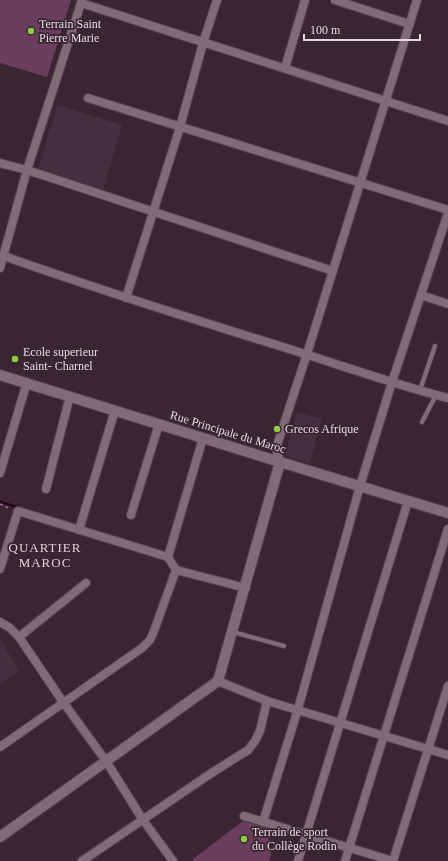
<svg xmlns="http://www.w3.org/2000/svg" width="448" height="861" viewBox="0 0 448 861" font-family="'Times New Roman',serif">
<rect width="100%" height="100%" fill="#3a2633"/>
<g fill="#472e3f">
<polygon points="57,105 122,125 103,190 38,170"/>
<polygon points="297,412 322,419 310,463 285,456"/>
<polygon points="0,639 19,670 0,685"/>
</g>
<g fill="#6a3e5c">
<polygon points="0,0 71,0 47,77 0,63"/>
<polygon points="243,821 267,827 271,855 269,861 193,861 193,859"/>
</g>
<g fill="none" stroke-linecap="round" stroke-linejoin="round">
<polyline stroke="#2e0023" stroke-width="2.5" points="0,502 20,508"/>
<g stroke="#53434e" stroke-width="5.5">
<g id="service">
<polyline points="420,390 435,346"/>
<polyline points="422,422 436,395"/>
<polyline points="233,632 284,646"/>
</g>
</g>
<g stroke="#53434e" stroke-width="10">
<g id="minor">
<polyline points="335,0 409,24"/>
<polyline points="81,3 448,121"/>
<polyline points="285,68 305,0"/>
<polyline points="88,98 448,210"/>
<polyline points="0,163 27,170 333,271"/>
<path d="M4 256C96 289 189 318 283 347 338 364 392 384 448 398"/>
<polyline points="0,268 27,170 82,0"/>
<polyline points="421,295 448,304"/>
<polyline points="126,298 180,127 203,43 217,0"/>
<polyline points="280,462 277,452 278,442 307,354 417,0"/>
<polyline points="0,473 27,382"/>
<polyline points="46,489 70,396"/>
<polyline points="131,515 159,424"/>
<polyline points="79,530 115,410"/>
<polyline points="168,557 203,438"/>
<polyline points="0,569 18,511 168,557 176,570 154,631 150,640 142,648 0,747"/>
<polyline points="176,570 246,588"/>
<polyline points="0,622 10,628 19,637 63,702 106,761 143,820 173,861"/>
<polyline points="19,637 86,583"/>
<polyline points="218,681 267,701 448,755"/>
<polyline points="244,816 393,861"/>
<polyline points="263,822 298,709 360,486 392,382 448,213"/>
<polyline points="82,861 210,774 248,750 255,741 260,731 267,701"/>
<polyline points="298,861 408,501"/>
<polyline points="345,861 448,529"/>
<polyline points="393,861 448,686"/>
</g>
</g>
<g stroke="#53434e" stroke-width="12">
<g id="tertiary">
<polyline points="0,375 280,462 448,513"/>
<polyline points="0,837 218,681 280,462"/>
</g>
</g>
<polyline stroke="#8b7a85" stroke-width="1.5" stroke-dasharray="3 3" stroke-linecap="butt" points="0,504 11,509"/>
<use href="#service" stroke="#826b79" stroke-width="4"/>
<use href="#minor" stroke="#826b79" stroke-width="8"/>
<use href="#tertiary" stroke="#826b79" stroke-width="10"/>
</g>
<g fill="#90cd41" stroke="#3a2633" stroke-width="1.5">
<circle cx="31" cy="31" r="4"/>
<circle cx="15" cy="359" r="4"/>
<circle cx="277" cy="429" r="4"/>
<circle cx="244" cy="839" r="4"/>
</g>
<g text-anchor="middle" stroke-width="3.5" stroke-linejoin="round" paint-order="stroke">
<g font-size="12" fill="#e5d8e0" stroke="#3a2633" text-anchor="start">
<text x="39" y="28">Terrain Saint<tspan x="39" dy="14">Pierre Marie</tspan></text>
<text x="23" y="356">Ecole superieur<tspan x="23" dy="14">Saint- Charnel</tspan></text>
<text x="285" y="433">Grecos Afrique</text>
<text x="252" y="836">Terrain de sport<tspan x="252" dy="14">du Collège Rodin</tspan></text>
</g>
<g font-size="12" fill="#e5d8e0" stroke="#3a2633">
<text transform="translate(228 432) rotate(17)" y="4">Rue Principale du Maroc</text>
</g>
<g font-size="13" letter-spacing="1" fill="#e5cbdb" stroke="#3a2633">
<text x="45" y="552">QUARTIER<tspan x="45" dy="15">MAROC</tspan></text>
</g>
</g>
<path d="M304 34v6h116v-6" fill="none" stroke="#e5d8e0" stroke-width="2"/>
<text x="310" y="34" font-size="12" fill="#e5d8e0" stroke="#3a2633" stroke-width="3" paint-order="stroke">100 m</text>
</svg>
